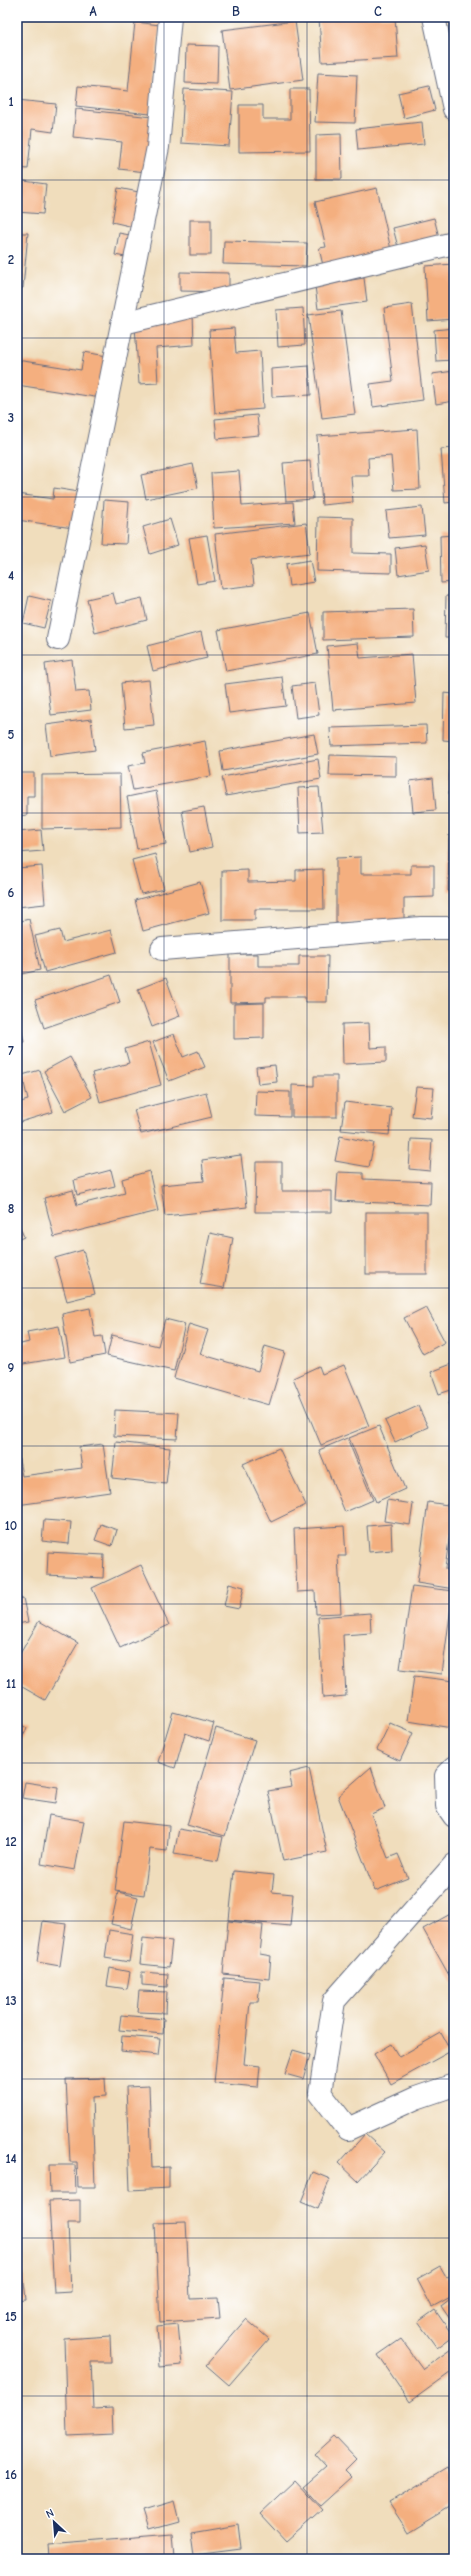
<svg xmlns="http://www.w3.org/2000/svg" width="471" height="2576" viewBox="0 0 471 2576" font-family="'Comic Neue',sans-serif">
<rect width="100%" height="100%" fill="#fff"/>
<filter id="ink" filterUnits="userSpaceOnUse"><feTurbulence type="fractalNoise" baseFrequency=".025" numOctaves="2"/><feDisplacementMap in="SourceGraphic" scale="8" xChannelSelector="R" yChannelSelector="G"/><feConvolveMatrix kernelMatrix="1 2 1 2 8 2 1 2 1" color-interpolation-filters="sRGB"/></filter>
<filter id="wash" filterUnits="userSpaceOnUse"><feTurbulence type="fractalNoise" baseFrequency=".012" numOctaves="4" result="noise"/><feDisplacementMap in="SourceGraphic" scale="16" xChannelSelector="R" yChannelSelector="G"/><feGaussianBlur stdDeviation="0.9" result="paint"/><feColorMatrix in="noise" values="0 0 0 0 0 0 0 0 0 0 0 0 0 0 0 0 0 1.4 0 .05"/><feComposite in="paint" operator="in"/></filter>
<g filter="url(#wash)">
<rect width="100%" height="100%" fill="#f0ddbc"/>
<g id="blocks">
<g fill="#f4af7f">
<polygon points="338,17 395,17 398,58 322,62 319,18"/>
<polygon points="295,21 303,80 230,90 222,30"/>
<polygon points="135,22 160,25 150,114 76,106 78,86 128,91"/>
<polygon points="186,45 218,46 217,84 185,83"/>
<polygon points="318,73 357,75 355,123 315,122"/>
<polygon points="429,86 435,110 404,118 398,93"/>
<polygon points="184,89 233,92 229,146 181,143"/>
<polygon points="290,89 309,89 310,151 239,152 239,105 263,105 263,119 290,119"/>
<polygon points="17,100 56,104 53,132 32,129 28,169 17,168"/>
<polygon points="76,109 153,117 146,172 119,169 122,142 73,137"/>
<polygon points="422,122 424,144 358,150 356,129"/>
<polygon points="341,134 342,179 316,179 316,135"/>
<polygon points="17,180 46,184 43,214 17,212"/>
<polygon points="118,188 144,193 138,228 112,222"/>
<polygon points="377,188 392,254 324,270 319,248 326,247 315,202"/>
<polygon points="434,218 440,241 399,251 393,228"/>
<rect x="190" y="220" width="21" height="35"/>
<polygon points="17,233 28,233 23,288 17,288"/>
<polygon points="119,233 135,236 130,258 115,255"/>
<polygon points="224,241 307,243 306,266 223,264"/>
<polygon points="454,264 454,319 428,321 425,266"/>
<polygon points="180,272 229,273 229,292 180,291"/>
<polygon points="364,278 367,302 318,309 315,286"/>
<polygon points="412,304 423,400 373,407 370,384 393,381 384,308"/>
<polygon points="303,308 305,345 278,347 276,310"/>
<polygon points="341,311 355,414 322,418 308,315"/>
<polygon points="193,313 194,345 156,348 158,383 139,384 135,326"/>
<polygon points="234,328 236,353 260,351 263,409 215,413 209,330"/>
<polygon points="454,328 454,360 436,361 434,330"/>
<polygon points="84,352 107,356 101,398 17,385 17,360 81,370"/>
<polygon points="309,366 311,395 272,397 271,369"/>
<polygon points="454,371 454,401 436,404 432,374"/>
<polygon points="257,415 259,435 217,439 215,419"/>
<polygon points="417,429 420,489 394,490 391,456 368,458 369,476 351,476 353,502 322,505 317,436"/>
<polygon points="454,448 454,502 445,503 441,449"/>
<polygon points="310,461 313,499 286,501 283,463"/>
<polygon points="193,464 198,488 146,499 141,475"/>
<polygon points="239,471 242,506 293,502 295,523 214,528 211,473"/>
<polygon points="54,488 79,492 73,528 17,520 17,494 53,499"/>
<polygon points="104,500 129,502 126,544 101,543"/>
<polygon points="422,507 425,535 389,538 386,511"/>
<polygon points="318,517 353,518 353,553 391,554 391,573 317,571"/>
<polygon points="170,519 178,545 150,554 143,527"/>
<polygon points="306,523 310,553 251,560 254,585 221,589 215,534"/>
<polygon points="207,535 215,581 197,584 189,538"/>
<polygon points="454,535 454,582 441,583 440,536"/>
<polygon points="425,544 429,570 398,575 395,548"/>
<polygon points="310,560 314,582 289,586 286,564"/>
<polygon points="113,593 116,604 142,598 147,620 95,633 87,599"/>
<polygon points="29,596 51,601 44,628 23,623"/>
<polygon points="446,596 454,596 454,638 445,638"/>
<polygon points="413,609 414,637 323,640 323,612"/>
<polygon points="310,613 318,654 226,671 218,630"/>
<polygon points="201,632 207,658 153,671 147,646"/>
<polygon points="358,643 360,658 412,654 416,703 333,710 327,646"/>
<polygon points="72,660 76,692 89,691 91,710 51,715 45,664"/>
<polygon points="282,677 286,706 229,713 225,684"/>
<polygon points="149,680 154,725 125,728 121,683"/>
<polygon points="315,683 319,715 296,718 292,686"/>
<polygon points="444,693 454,694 454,741 443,740"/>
<polygon points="91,719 95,750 50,756 46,725"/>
<polygon points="426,725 427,743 331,746 330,728"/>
<polygon points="314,734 318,754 223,771 220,751"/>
<polygon points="205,741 211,776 133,790 128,766 145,763 143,753"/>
<polygon points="450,748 454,748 454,794 449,794"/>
<polygon points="330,755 396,757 396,776 329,775"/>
<polygon points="318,759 321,779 226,796 222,777"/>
<polygon points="17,773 34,773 34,796 27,796 27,815 17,816"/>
<polygon points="120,774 121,827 42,829 42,775"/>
<polygon points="433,778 436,810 413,812 410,781"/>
<polygon points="319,787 323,832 300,833 298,788"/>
<polygon points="156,791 166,844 137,849 127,797"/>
<polygon points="204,807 212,847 190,852 182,811"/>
<polygon points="41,830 43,851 17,853 17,832"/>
<polygon points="449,835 454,835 454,891 448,891"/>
<polygon points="155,854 164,889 141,894 132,860"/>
<polygon points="361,857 361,874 411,874 411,865 434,865 434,897 404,898 404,922 336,923 336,858"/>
<polygon points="42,866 45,904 17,907 17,868"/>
<polygon points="323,869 324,909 255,909 255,920 222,920 222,871 248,870 248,882 296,881 296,870"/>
<polygon points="200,882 209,913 143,931 135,900"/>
<polygon points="452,899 454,899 454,910 453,910"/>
<polygon points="29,919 40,970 17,975 17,922"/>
<polygon points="60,930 63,942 111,930 117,952 45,972 35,936"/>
<polygon points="230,954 258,954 258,966 299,966 299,956 328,956 327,1002 305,1002 305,997 266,997 266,1002 230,1003"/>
<polygon points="111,975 120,1002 44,1028 35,1000"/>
<polygon points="166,978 180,1016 152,1027 138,989"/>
<polygon points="264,1003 264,1038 234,1039 234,1004"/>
<polygon points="17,1006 24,1042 17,1043"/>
<polygon points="369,1023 370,1048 386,1047 386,1062 343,1064 342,1024"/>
<polygon points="174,1034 183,1057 198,1051 205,1067 169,1081 153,1042"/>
<polygon points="149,1042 161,1085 100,1102 92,1073 129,1063 125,1049"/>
<polygon points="70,1057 92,1097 65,1111 44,1071"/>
<polygon points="275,1065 277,1082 258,1084 256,1067"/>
<polygon points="40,1070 53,1112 17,1123 17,1103 28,1100 22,1075"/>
<polygon points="314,1076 337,1076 337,1117 292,1117 292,1085 314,1086"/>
<polygon points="416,1087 434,1088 431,1118 412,1116"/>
<polygon points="256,1091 290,1092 290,1117 255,1116"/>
<polygon points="206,1092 212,1117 141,1134 134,1110"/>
<polygon points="345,1102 392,1108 389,1135 341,1130"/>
<polygon points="340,1136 374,1143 369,1167 335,1161"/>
<polygon points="411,1139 432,1140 430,1171 409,1169"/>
<polygon points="241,1155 247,1207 165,1216 161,1185 204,1181 202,1160"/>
<polygon points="256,1162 282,1162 282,1191 332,1191 332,1212 255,1212"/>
<polygon points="111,1170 115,1186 77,1195 74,1180"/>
<polygon points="149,1171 158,1211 54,1237 44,1198 73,1190 77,1205 125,1193 122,1179"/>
<polygon points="338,1172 363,1173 363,1179 431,1182 430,1205 336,1201"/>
<rect x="366" y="1212" width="61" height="62"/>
<polygon points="17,1220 24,1237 17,1240"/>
<polygon points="210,1233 233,1238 224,1288 200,1284"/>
<polygon points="83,1250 95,1294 67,1301 55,1258"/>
<polygon points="17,1303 20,1314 17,1315"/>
<polygon points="426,1307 445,1342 423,1354 404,1318"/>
<polygon points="90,1308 95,1337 102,1336 105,1355 70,1362 62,1314"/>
<polygon points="165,1319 185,1324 174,1371 107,1356 112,1335 158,1346"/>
<polygon points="189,1324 208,1330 200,1354 258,1371 265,1346 285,1352 269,1405 174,1378"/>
<polygon points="59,1326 65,1357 17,1365 17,1345 29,1342 27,1332"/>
<polygon points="454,1363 454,1389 439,1394 431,1372"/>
<polygon points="344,1365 369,1426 321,1445 293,1378 319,1366 322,1374"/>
<polygon points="454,1401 454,1420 448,1403"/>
<polygon points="418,1406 428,1427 395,1442 385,1421"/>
<polygon points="115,1410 179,1413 177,1439 114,1436"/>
<polygon points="379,1426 405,1489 376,1502 349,1438"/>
<polygon points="347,1438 373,1500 345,1512 319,1450"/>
<polygon points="116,1442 170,1448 166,1484 112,1478"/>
<polygon points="103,1444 110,1492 17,1505 17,1449 22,1476 82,1468 79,1447"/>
<polygon points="279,1448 306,1505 271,1522 243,1464"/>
<polygon points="387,1500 413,1504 410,1525 384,1521"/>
<polygon points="428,1502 454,1506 454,1534 450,1533 445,1569 454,1570 454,1589 417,1583"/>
<polygon points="44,1520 71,1522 69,1544 42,1541"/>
<polygon points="101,1524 117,1530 112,1546 95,1540"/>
<polygon points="391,1524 392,1550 369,1552 367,1526"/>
<polygon points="344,1526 346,1556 338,1556 341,1613 316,1614 315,1591 297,1592 294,1529"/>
<polygon points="48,1552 104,1555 103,1578 47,1575"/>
<polygon points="141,1565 169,1625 120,1648 92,1588"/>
<polygon points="229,1583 244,1587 239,1609 224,1606"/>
<polygon points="412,1586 453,1591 442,1674 400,1669"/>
<polygon points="23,1598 28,1622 17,1624 17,1599"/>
<polygon points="370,1613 371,1633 343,1635 346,1696 323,1698 318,1617"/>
<polygon points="39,1621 78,1643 45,1700 17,1684 17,1659"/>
<polygon points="414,1676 454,1681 452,1728 408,1721"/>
<polygon points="173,1712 214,1723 209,1741 185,1733 175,1768 158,1762"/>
<polygon points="17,1723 27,1728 17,1746"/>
<polygon points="390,1723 413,1733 400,1761 377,1750"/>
<polygon points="216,1728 255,1740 225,1836 187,1825"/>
<polygon points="371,1767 385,1808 371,1814 388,1858 398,1854 408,1878 375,1891 338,1796"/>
<polygon points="309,1768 327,1852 283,1861 268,1791 292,1787 289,1773"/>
<polygon points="25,1782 58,1787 56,1803 22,1798"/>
<polygon points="49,1815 84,1821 75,1870 41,1864"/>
<polygon points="124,1821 169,1826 167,1851 150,1849 144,1895 115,1891"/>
<polygon points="179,1829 223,1837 218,1861 174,1854"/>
<polygon points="234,1871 274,1875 272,1892 293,1894 290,1926 229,1920"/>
<polygon points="118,1892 138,1897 131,1929 111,1924"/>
<polygon points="454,1912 454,1984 423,1929"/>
<polygon points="43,1921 66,1924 60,1966 37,1962"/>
<polygon points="228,1921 263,1925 260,1954 271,1956 269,1979 223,1974"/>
<polygon points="109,1930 133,1934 129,1962 105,1958"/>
<polygon points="143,1938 172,1941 169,1967 140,1964"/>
<polygon points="110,1968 130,1972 127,1989 107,1986"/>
<polygon points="142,1972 168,1974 167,1987 142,1985"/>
<polygon points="224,1978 260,1981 258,2002 250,2002 244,2064 260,2066 258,2087 214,2083"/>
<polygon points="139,1991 167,1992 166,2013 137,2012"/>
<polygon points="121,2015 164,2019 163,2034 119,2030"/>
<polygon points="441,2033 451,2051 391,2084 374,2054 391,2044 399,2057"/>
<polygon points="122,2036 160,2039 158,2055 121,2051"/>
<polygon points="293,2050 310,2055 303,2079 285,2074"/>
<polygon points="105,2078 106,2096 92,2097 95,2187 78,2187 77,2162 70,2162 66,2079"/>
<polygon points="149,2086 152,2168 169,2167 169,2188 130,2190 126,2087"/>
<polygon points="365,2134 385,2152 358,2181 339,2163"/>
<polygon points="49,2165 75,2165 76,2193 50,2193"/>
<polygon points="313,2172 330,2179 318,2209 301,2202"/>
<polygon points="80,2200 80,2223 68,2223 71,2292 54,2293 49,2201"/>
<polygon points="186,2222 190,2299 218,2298 220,2318 160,2322 155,2223"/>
<polygon points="17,2263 22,2263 26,2300 17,2301"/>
<polygon points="440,2266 447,2278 454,2274 454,2295 432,2307 417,2279"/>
<polygon points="454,2296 454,2325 441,2306"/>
<polygon points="435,2310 453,2336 437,2348 418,2322"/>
<polygon points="246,2319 269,2339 229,2385 206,2365"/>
<polygon points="178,2324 182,2365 160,2367 157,2326"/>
<polygon points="110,2336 111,2362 91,2362 93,2409 112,2408 113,2434 67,2436 64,2339"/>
<polygon points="401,2339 423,2369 454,2347 454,2370 410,2402 378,2355"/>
<polygon points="334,2436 356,2459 345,2470 352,2477 320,2506 303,2487 326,2467 314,2454"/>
<polygon points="447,2468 454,2480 454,2504 408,2532 389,2503"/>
<polygon points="295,2481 322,2510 286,2542 260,2514"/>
<polygon points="174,2501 179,2521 150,2529 144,2510"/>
<polygon points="238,2524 241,2549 194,2555 191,2532"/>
<polygon points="173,2534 175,2558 49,2559 48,2544"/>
</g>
</g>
</g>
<g filter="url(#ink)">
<use href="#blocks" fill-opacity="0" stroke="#666c7f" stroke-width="1"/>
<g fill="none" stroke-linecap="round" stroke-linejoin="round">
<g stroke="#666c7f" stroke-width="24">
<g id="minor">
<polyline points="434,17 454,109"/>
<polyline points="123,323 454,243"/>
<polyline points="58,639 158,147 170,17"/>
<polyline points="162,949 421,928 454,928"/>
<polyline points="454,1768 446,1776 447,1806 454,1816"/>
<polyline points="454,1865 334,2001 320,2093 348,2129 416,2098 454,2085"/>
</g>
</g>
<use href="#minor" stroke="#fff" stroke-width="22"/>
</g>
</g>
<path fill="none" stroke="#1b2f5e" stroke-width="1" stroke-opacity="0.55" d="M164 17V2559M307 17V2559M17 180H454M17 338H454M17 497H454M17 655H454M17 813H454M17 972H454M17 1130H454M17 1288H454M17 1446H454M17 1604H454M17 1763H454M17 1921H454M17 2079H454M17 2238H454M17 2396H454"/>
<rect width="471" height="2576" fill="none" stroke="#fff" stroke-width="44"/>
<g transform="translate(54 2522) rotate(334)" stroke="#ffffff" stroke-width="3" paint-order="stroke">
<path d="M0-3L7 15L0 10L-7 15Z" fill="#1b2f5e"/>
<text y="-6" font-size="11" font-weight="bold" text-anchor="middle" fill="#1b2f5e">N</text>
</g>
<rect x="22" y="22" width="427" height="2532" fill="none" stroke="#1b2f5e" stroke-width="1.5"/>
<g font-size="13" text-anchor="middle" font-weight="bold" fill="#1b2f5e">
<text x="93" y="16">A</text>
<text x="236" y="16">B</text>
<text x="378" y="16">C</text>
<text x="11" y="106">1</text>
<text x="11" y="264">2</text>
<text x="11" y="422">3</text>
<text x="11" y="580">4</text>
<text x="11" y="739">5</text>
<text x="11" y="897">6</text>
<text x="11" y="1055">7</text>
<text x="11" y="1213">8</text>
<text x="11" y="1372">9</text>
<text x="11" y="1530">10</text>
<text x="11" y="1688">11</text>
<text x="11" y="1846">12</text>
<text x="11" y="2005">13</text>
<text x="11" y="2163">14</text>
<text x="11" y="2321">15</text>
<text x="11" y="2479">16</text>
</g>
</svg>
